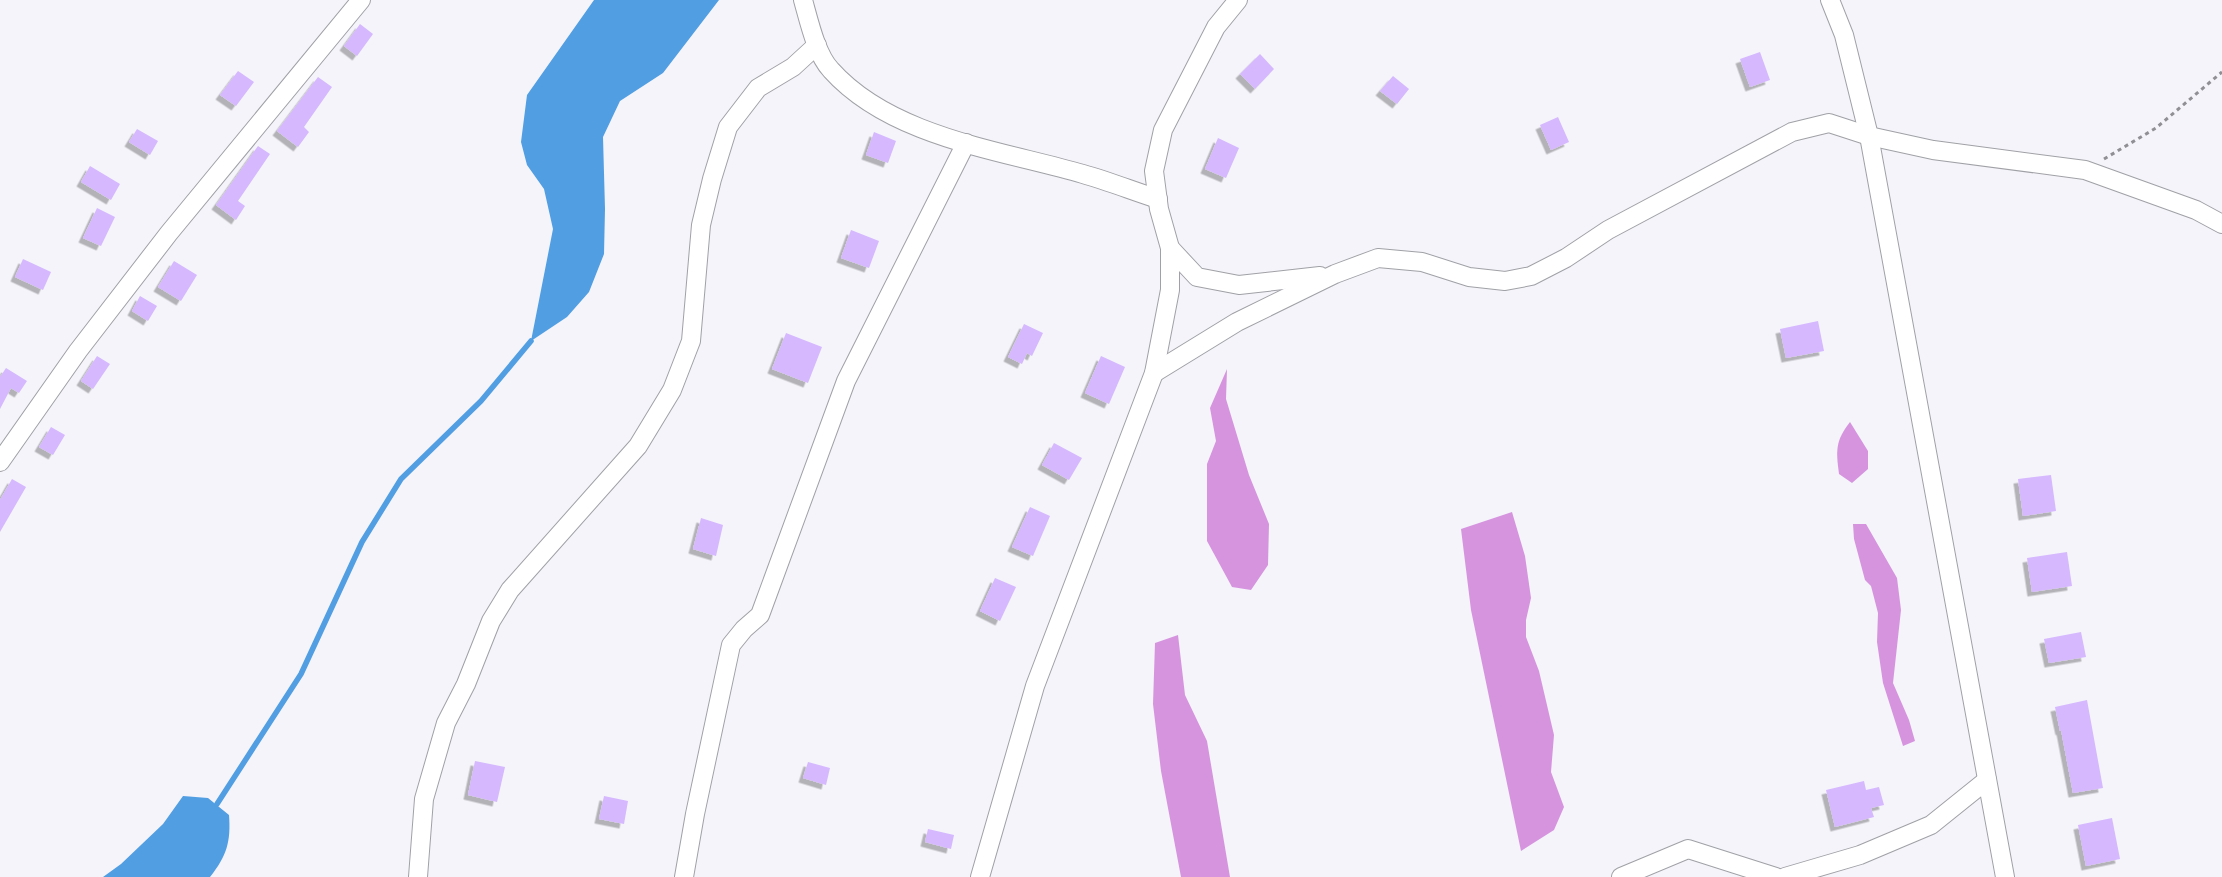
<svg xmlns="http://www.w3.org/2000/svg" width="2222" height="877" viewBox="0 0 2222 877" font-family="'Libre Baskerville',serif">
<defs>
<filter id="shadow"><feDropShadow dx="-4.5" dy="4.5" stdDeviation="0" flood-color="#0004"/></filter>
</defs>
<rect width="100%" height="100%" fill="#f4f4fa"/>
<g fill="#d694df">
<polygon points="1227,369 1226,399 1249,475 1269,524 1268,565 1251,590 1232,587 1207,541 1207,464 1216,441 1210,408"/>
<path d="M1850 422 1868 451V469L1852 483 1839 474C1836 451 1835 441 1850 422Z"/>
<polygon points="1512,512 1525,556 1531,598 1526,620 1526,637 1539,671 1554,735 1551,772 1564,807 1554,830 1521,851 1471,610 1461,529"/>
<polygon points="1853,524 1866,524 1897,578 1901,610 1893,683 1909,720 1915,741 1903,746 1883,683 1877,642 1878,613 1871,586 1865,580 1854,539"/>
<polygon points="1178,635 1185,695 1207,741 1230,877 1181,877 1161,771 1153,704 1155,643"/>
</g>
<g fill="#519ee2">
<polygon points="594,0 719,0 663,73 620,101 603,137 605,209 604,254 589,292 567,317 531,341 553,229 544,189 527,165 521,142 527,95"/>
<path d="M183 796 208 798 229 815C231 841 227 856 210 877H103L121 864 163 824Z"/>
</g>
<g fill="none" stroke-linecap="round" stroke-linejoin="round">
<polyline stroke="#519ee2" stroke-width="5.5" points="217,804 301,674 362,542 401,479 481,401 531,341"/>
</g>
<g fill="#d6b8fe" filter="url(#shadow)">
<polygon points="360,24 373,34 357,56 344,46"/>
<polygon points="1760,52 1770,80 1750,87 1740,59"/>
<polygon points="1260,54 1274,69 1255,89 1240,74"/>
<polygon points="238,71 254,82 236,106 220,95"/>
<polygon points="1393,76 1409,89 1397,104 1380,91"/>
<polygon points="318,77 332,87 304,127 309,132 298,147 277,131"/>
<polygon points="1558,117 1569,142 1551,150 1540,125"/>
<polygon points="137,129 158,141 150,155 129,142"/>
<polygon points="874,132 896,141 888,163 866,155"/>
<polygon points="1218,138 1239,148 1226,178 1205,169"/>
<polygon points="258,146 270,154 238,201 245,206 236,220 216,205"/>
<polygon points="90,166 120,184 111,200 81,182"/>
<polygon points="97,208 115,217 101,246 83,238"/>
<polygon points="851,230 879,241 869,268 841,258"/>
<polygon points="23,259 51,272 43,290 15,277"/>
<polygon points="174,261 197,275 181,301 158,287"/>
<polygon points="140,296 157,306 148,321 132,311"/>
<polygon points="1818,321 1824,351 1786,358 1780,329"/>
<polygon points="1024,324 1043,333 1032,356 1027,353 1022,364 1008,357"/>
<polygon points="786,333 822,347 808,383 772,369"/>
<polygon points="97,356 110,364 93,389 81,381"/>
<polygon points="1101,356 1125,367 1109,404 1085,393"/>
<polygon points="6,368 27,381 19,393 11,388 0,409 0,377"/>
<polygon points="51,427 65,435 53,455 39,447"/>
<polygon points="1054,443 1082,458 1069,480 1042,465"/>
<polygon points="2051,475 2056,511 2023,516 2018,479"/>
<polygon points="12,479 26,487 0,532 0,500"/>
<polygon points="1030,507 1050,516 1033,556 1012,547"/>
<polygon points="701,518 723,525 716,556 693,549"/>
<polygon points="2067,552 2072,586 2032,592 2027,558"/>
<polygon points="995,578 1016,587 1000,621 980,611"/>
<polygon points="2081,632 2086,657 2049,663 2044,639"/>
<polygon points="2087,700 2103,788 2073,793 2061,730 2060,731 2055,707"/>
<polygon points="475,761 505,767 497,802 468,795"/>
<polygon points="808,762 830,768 826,785 803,778"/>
<polygon points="1864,781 1866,790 1879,787 1884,805 1871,808 1874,817 1835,827 1826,790"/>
<polygon points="604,796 628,801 624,824 599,819"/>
<polygon points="2112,818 2120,859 2086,866 2078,825"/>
<polygon points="928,829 954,835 951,849 925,842"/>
</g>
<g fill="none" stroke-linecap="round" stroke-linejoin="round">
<g stroke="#a0a1a6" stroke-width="20">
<g id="minor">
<path d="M803 0C809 21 816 54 831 70 891 137 1000 150 1083 174 1108 181 1133 191 1158 199"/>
<polyline points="1830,0 1844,35 1869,136 2005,877"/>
<polyline points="1170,248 1197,277 1239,285 1320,276"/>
<polyline points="1154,373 1237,322 1335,274 1378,258 1422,262 1469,277 1505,281 1531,276 1566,258 1608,230 1792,132 1829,123 1869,136 1933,150 2085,170 2196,210 2222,224"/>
<polyline points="0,462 78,351 169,233 361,0"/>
<polyline points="418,877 424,799 446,723 466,684 491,621 510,590 638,446 672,390 691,341 701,225 712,179 728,127 758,88 793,67 817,45"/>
<polyline points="684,877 695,814 731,645 744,629 760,615 846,381 966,143"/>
<polyline points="980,877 1035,686 1154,373 1170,290 1170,248 1159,209 1154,171 1163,130 1216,27 1238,0"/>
<polyline points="1621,877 1688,849 1776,877"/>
<polyline points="1785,877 1860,855 1931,825 1987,780"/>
</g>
</g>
<polyline stroke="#8f8f94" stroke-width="3" stroke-dasharray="4 4" stroke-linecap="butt" points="2104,159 2156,128 2222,72"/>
<use href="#minor" stroke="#fff" stroke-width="18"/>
</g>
</svg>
